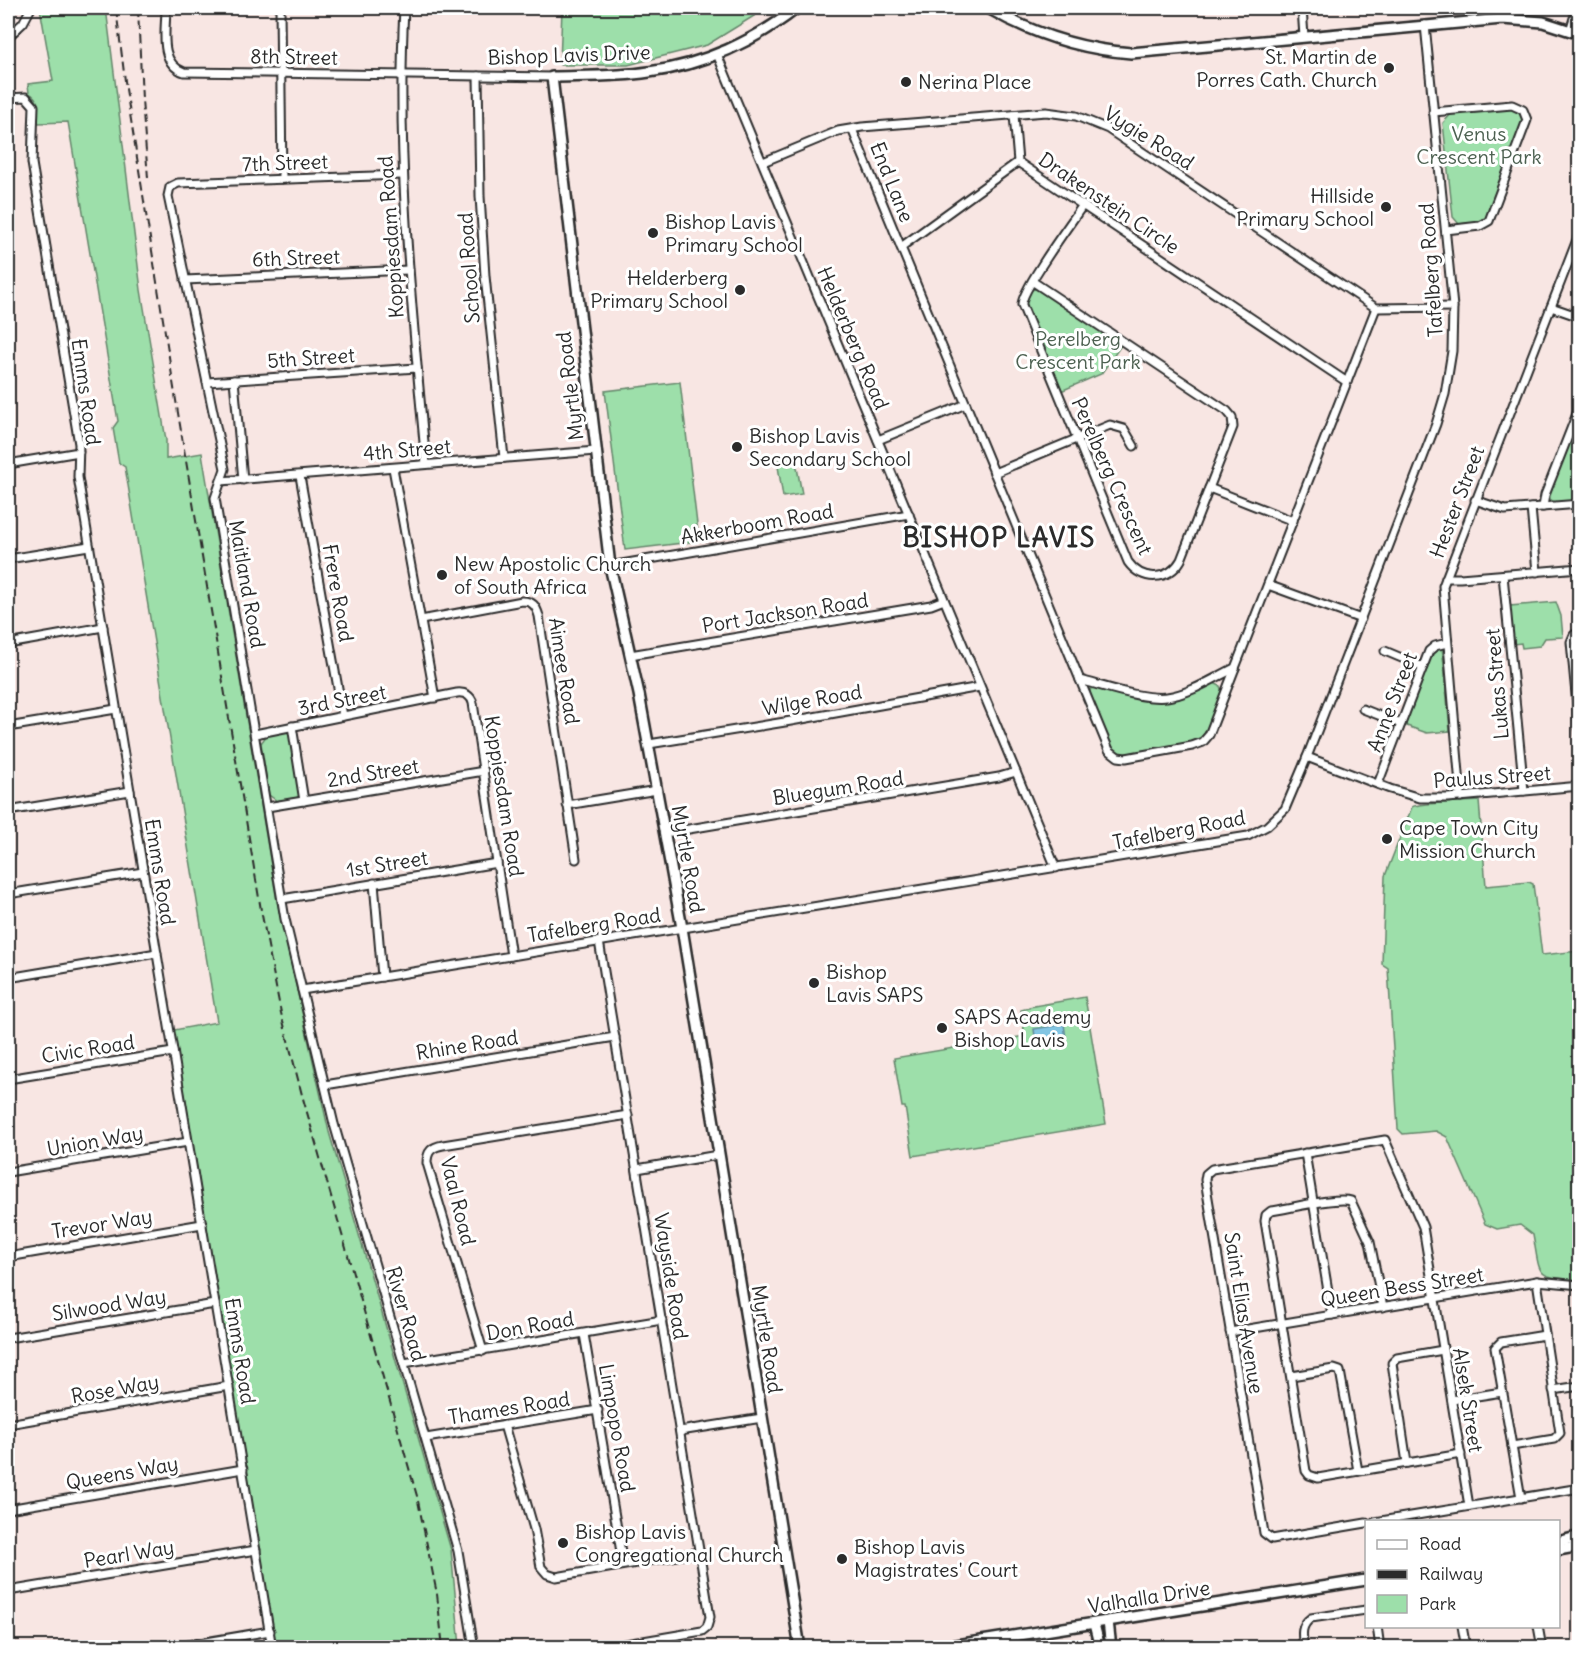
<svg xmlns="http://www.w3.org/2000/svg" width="1587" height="1655" viewBox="0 0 1587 1655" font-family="Delius,sans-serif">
<rect width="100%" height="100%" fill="#f8e6e3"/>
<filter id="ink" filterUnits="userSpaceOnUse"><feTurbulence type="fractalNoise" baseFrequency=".0167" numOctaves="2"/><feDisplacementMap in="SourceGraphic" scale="12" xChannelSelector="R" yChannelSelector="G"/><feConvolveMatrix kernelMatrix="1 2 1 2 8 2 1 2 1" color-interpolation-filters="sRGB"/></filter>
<g filter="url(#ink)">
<g fill="#9ddfaa" stroke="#64856a" stroke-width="1.5">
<path d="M40 8H106L141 290 166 440V459L202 453 277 901 329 1132 451 1550 460 1647H276L174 1030 217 1022 125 467 119 463 113 428 118 421 68 122 38 123C38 111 41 99 29 93L28 84 53 81Z"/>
<polygon points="562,8 767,8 707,45 628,65 560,65"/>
<polygon points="1512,108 1522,114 1523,124 1486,218 1480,222 1459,224 1453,217 1443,123 1451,114"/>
<polygon points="1034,289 1039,290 1122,344 1101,374 1061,391 1024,303 1031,290"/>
<polygon points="680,382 699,541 625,550 605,391"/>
<polygon points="1579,415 1579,501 1554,502 1550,499 1549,495"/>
<polygon points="795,457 802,494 783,497 777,460"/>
<polygon points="1556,602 1561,616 1563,637 1545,638 1540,646 1522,648 1521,643 1513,644 1510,606"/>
<polygon points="1436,649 1442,649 1443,655 1450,731 1427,733 1404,725 1432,653"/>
<path d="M1214 683 1220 686 1222 692C1215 710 1211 736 1191 743L1124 754 1115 751 1111 746 1090 695V689L1095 688C1120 694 1148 705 1174 700 1189 697 1201 688 1214 683Z"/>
<polygon points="288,731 290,732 300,797 277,801 269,795 261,743 267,735"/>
<path d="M1479 801 1486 886 1529 882 1533 884 1542 955 1579 951V1280C1534 1276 1541 1278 1533 1235L1520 1225 1497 1229 1485 1224 1447 1137 1436 1131 1403 1134 1398 1129 1388 968 1382 964 1385 876 1412 807C1418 803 1468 802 1479 801Z"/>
<polygon points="1085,997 1106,1124 913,1156 905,1107 902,1107 894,1058 1025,1036 1021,1010 1029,1008 1029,1007"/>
</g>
<polygon fill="#82c5e3" stroke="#5f8799" stroke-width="1.5" points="1064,1024 1066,1039 1036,1044 1034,1029"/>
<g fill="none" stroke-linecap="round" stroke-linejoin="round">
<g stroke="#2b2b2b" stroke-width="11">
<g id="street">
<path d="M166 8C166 29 158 63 184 72L552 77"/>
<polyline points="280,8 282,179"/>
<path d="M404 8C396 160 412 311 426 464"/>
<polyline points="1302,8 1304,37"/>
<polyline points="1570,31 1577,8"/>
<polyline points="8,37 23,23 31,8"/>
<polyline points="717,54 1056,868"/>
<polyline points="478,76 480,196 485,276 504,458"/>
<polyline points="8,98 26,97 34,106 32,163 79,444 78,477 272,1648"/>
<polyline points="1433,112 1512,105 1523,110 1527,120 1489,221 1480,226 1446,230"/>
<polyline points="1014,115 1018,162"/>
<polyline points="852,129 1109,750 1118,757 1126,758 1192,746 1203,742 1209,735 1235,668"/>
<polyline points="763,162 838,131 862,127 1046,112 1076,116 1108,129 1376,308 1453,307"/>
<polyline points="1018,162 1347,382"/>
<polyline points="402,175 178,183 170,187 168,196 225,469 215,498 285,919 334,1124 458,1551 474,1648"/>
<polyline points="901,247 1018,162"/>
<polyline points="185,280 408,270"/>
<path d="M1032 281 1227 411 1232 417 1233 427 1181 560C1169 581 1142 582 1128 562L1022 305C1020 292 1072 221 1083 205"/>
<polyline points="1551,307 1580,317"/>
<polyline points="234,380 243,480"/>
<polyline points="207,382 417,368"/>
<polyline points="878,440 966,404"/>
<polyline points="8,464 79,452"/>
<polyline points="393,468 435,698"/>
<polyline points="994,473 1110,425 1124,429 1134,446"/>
<polyline points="300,476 343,716"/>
<polyline points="221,481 596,451"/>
<polyline points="1209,488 1293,521"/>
<polyline points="1475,500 1505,510 1580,504"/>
<polyline points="1543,507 1545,495 1580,406"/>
<polyline points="1531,508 1537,572"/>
<polyline points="8,559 89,546"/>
<polyline points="610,566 909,514"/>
<polyline points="1503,575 1524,791"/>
<polyline points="1446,578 1460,578 1580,568"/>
<polyline points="1268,585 1361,619"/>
<path d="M421 620 522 601C533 601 536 606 539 616L576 859"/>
<polyline points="1580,631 1574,635 1571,642 1580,737"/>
<polyline points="8,644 103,627"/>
<polyline points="1385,651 1423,667"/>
<polyline points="630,655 931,605 944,600"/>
<path d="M1080 680C1104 686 1143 700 1167 697 1190 694 1214 678 1235 668L1376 308"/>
<polyline points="1363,709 1401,724"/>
<polyline points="292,726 304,801"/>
<polyline points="8,727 116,709"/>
<path d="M255 734 457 693C465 692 471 696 473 703L511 956"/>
<polyline points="649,744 791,721 980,687"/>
<polyline points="1307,757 1390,789 1420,798 1448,798 1580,786"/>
<polyline points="1378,784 1429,651 1435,646 1447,643"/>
<polyline points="1461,797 1443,586 1580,232"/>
<polyline points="567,805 657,790"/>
<polyline points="267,807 484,771"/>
<polyline points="8,811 130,791"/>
<polyline points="665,833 999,777 1016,772"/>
<polyline points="374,883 382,977"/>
<polyline points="8,894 143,872"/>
<polyline points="282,899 497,863"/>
<polyline points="599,941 710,1617 707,1627 702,1631 602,1648"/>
<polyline points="8,978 157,953"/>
<polyline points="302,990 1248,836 1267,826 1285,809 1307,757 1390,543 1436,424 1445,394 1452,351 1453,307 1425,25"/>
<polyline points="8,1079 173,1052"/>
<polyline points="325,1085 615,1037"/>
<polyline points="1305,1153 1332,1315"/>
<polyline points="637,1169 718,1155"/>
<polyline points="8,1172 188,1142"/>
<polyline points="8,1257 202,1224"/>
<path d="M1383 1307 1370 1242 1351 1201C1338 1196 1287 1209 1271 1211L1266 1215 1265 1221 1306 1471 1309 1475 1318 1478 1461 1454"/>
<polyline points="1230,1332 1537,1281 1580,1285"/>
<polyline points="584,1334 623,1564"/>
<polyline points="8,1338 215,1304"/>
<path d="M483 1351 427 1163C427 1151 432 1147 443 1145L628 1115"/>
<polyline points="404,1363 662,1320"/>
<polyline points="1291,1376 1334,1369 1340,1371 1358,1471"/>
<polyline points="1553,1390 1580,1386"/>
<polyline points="1452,1400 1502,1392"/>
<polyline points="8,1424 229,1386"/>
<polyline points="504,1425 534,1529 541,1567 547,1574 556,1577 700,1552"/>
<polyline points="680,1431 762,1418"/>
<polyline points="426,1438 598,1410"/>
<polyline points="1512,1446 1554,1439 1560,1433 1537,1281"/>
<polyline points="1407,1463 1392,1363 1397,1358 1443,1350"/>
<polyline points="1521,1498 1495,1348 1501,1342 1545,1335"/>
<polyline points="8,1509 243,1469"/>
<polyline points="1375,1522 1580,1488"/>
<polyline points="1366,1523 1272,1539 1264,1533 1205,1180 1206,1174 1212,1169 1385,1140 1423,1227 1469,1506"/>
<polyline points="8,1591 256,1550"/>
<polyline points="1377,1626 1380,1648"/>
<polyline points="1462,1626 1466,1648"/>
<polyline points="1538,1626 1542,1648"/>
<polyline points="170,1648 270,1631"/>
<path d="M1304 1648C1302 1635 1300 1626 1311 1618L1366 1610"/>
</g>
</g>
<g stroke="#2b2b2b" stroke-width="14">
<g id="secondary">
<path d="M797 8C755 41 703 65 649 72 617 77 584 76 552 77L610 566 639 694 682 928 800 1648"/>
<path d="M988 8C1033 34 1079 49 1131 53L1502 19 1543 22 1580 34"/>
<polyline points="1558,1542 1580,1536"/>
<polyline points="1558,1550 1580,1546"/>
<polyline points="1108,1621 1111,1648"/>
<polyline points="1094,1624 1100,1648"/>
<polyline points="937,1648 1366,1580"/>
</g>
</g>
<use href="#street" stroke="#fff" stroke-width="7"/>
<use href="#secondary" stroke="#fff" stroke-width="9"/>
<g stroke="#2b2b2b" stroke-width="2" stroke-dasharray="9 4.5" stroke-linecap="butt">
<polyline points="116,8 126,89 178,413 261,910 281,1013 302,1095 417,1496 437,1594 443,1648"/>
<polyline points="138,8 142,100 148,178"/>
</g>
</g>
</g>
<g fill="#2b2b2b" stroke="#fff" stroke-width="2">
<circle cx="1389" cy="68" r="6"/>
<circle cx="906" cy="82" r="6"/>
<circle cx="1386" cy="207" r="6"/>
<circle cx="653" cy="233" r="6"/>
<circle cx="740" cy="290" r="6"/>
<circle cx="737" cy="447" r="6"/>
<circle cx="442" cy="575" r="6"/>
<circle cx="1387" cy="839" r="6"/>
<circle cx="814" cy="983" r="6"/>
<circle cx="942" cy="1028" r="6"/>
<circle cx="563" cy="1543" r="6"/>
<circle cx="842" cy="1559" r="6"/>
</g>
<g text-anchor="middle" stroke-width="6" stroke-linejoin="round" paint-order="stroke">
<g font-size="20" fill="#2b2b2b" stroke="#fff">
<text transform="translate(569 55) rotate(-2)" y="7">Bishop Lavis Drive</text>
<text transform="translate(294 57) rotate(1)" y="7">8th Street</text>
<text transform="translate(1149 138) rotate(32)" y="7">Vygie Road</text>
<text transform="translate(285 163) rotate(-2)" y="7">7th Street</text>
<text transform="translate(892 182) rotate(68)" y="7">End Lane</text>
<text transform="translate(1109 203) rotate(34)" y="7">Drakenstein Circle</text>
<text transform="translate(391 237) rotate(-94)" y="7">Koppiesdam Road</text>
<text transform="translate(296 258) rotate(-2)" y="7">6th Street</text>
<text transform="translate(469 268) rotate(-94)" y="7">School Road</text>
<text transform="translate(1431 270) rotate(-94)" y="7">Tafelberg Road</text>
<text transform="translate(853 338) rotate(67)" y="7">Helderberg Road</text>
<text transform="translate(311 358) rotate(-4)" y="7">5th Street</text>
<text transform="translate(570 386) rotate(-97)" y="7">Myrtle Road</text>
<text transform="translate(86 392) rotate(82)" y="7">Emms Road</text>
<text transform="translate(407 450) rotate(-5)" y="7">4th Street</text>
<text transform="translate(1112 476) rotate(66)" y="7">Perelberg Crescent</text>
<text transform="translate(1457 502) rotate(-69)" y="7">Hester Street</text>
<text transform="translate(757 524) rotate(-10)" y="7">Akkerboom Road</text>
<text transform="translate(247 584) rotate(80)" y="7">Maitland Road</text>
<text transform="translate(338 593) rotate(80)" y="7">Frere Road</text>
<text transform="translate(785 613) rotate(-9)" y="7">Port Jackson Road</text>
<text transform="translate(564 671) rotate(81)" y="7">Aimee Road</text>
<text transform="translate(1497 684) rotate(-95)" y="7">Lukas Street</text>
<text transform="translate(342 700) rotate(-11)" y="7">3rd Street</text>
<text transform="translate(812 700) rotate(-10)" y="7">Wilge Road</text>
<text transform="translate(1392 702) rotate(-69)" y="7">Anne Street</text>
<text transform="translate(373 773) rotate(-9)" y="7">2nd Street</text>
<text transform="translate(1492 777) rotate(-4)" y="7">Paulus Street</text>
<text transform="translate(838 788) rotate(-9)" y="7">Bluegum Road</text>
<text transform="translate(504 796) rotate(81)" y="7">Koppiesdam Road</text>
<text transform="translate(1179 830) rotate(-11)" y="7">Tafelberg Road</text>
<text transform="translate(688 859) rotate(80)" y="7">Myrtle Road</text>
<text transform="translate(387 864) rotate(-9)" y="7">1st Street</text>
<text transform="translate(160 872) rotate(81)" y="7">Emms Road</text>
<text transform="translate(594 925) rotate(-9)" y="7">Tafelberg Road</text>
<text transform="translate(467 1045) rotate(-9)" y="7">Rhine Road</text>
<text transform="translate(88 1049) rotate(-9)" y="7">Civic Road</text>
<text transform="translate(95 1141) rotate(-10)" y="7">Union Way</text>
<text transform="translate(458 1201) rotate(76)" y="7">Vaal Road</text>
<text transform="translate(102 1224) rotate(-9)" y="7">Trevor Way</text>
<text transform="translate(671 1276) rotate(81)" y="7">Wayside Road</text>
<text transform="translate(1402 1287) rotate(-9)" y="7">Queen Bess Street</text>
<text transform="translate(109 1305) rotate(-9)" y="7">Silwood Way</text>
<text transform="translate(1244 1313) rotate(81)" y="7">Saint Elias Avenue</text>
<text transform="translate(406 1314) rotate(74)" y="7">River Road</text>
<text transform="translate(530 1326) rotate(-10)" y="7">Don Road</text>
<text transform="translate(767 1339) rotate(81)" y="7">Myrtle Road</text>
<text transform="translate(240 1351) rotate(81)" y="7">Emms Road</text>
<text transform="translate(115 1389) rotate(-10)" y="7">Rose Way</text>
<text transform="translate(1468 1400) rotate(81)" y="7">Alsek Street</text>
<text transform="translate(509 1408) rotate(-9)" y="7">Thames Road</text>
<text transform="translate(617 1428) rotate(80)" y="7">Limpopo Road</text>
<text transform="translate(122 1473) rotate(-10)" y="7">Queens Way</text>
<text transform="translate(129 1554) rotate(-9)" y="7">Pearl Way</text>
<text transform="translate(1149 1597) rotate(-9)" y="7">Valhalla Drive</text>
</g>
<g font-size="20" fill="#2b2b2b" stroke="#fff" text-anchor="start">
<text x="1377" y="64" text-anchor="end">St. Martin de<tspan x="1377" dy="23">Porres Cath. Church</tspan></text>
<text x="918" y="89">Nerina Place</text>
<text x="1374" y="203" text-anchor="end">Hillside<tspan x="1374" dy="23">Primary School</tspan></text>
<text x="665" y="229">Bishop Lavis<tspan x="665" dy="23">Primary School</tspan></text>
<text x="728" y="285" text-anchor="end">Helderberg<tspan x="728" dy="23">Primary School</tspan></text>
<text x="749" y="443">Bishop Lavis<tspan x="749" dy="23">Secondary School</tspan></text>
<text x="454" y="571">New Apostolic Church<tspan x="454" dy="23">of South Africa</tspan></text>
<text x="1399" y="835">Cape Town City<tspan x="1399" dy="23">Mission Church</tspan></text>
<text x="826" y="979">Bishop<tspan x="826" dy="23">Lavis SAPS</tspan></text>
<text x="954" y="1024">SAPS Academy<tspan x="954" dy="23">Bishop Lavis</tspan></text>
<text x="575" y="1539">Bishop Lavis<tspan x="575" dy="23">Congregational Church</tspan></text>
<text x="854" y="1554">Bishop Lavis<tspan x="854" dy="23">Magistrates' Court</tspan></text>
</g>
<g font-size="20" fill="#4d6151" stroke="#fff">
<text x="1479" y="141">Venus<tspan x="1479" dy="23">Crescent Park</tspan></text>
<text x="1078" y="346">Perelberg<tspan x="1078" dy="23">Crescent Park</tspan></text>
</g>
<g font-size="26" font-weight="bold" letter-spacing="1.5" fill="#2b2b2b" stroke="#fff">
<text x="999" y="547">BISHOP LAVIS</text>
</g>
</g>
<rect width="1587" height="1655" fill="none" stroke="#fff" stroke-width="30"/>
<rect x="15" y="15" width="1557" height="1625" fill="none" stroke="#2b2b2b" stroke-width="2" filter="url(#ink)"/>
<rect x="1365" y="1520" width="195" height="108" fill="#ffffff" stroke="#aaaaaa" stroke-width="1.5"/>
<rect x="1377" y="1540" width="30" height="9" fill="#ffffff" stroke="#aaaaaa" stroke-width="1.5"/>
<text x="1419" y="1550" font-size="18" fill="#2b2b2b">Road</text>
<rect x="1377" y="1570" width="30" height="9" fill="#2b2b2b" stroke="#aaaaaa" stroke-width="1.5"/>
<text x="1419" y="1580" font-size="18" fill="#2b2b2b">Railway</text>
<rect x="1377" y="1595" width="30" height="18" fill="#9ddfaa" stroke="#aaaaaa" stroke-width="1.5"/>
<text x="1419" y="1610" font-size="18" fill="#2b2b2b">Park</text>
</svg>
